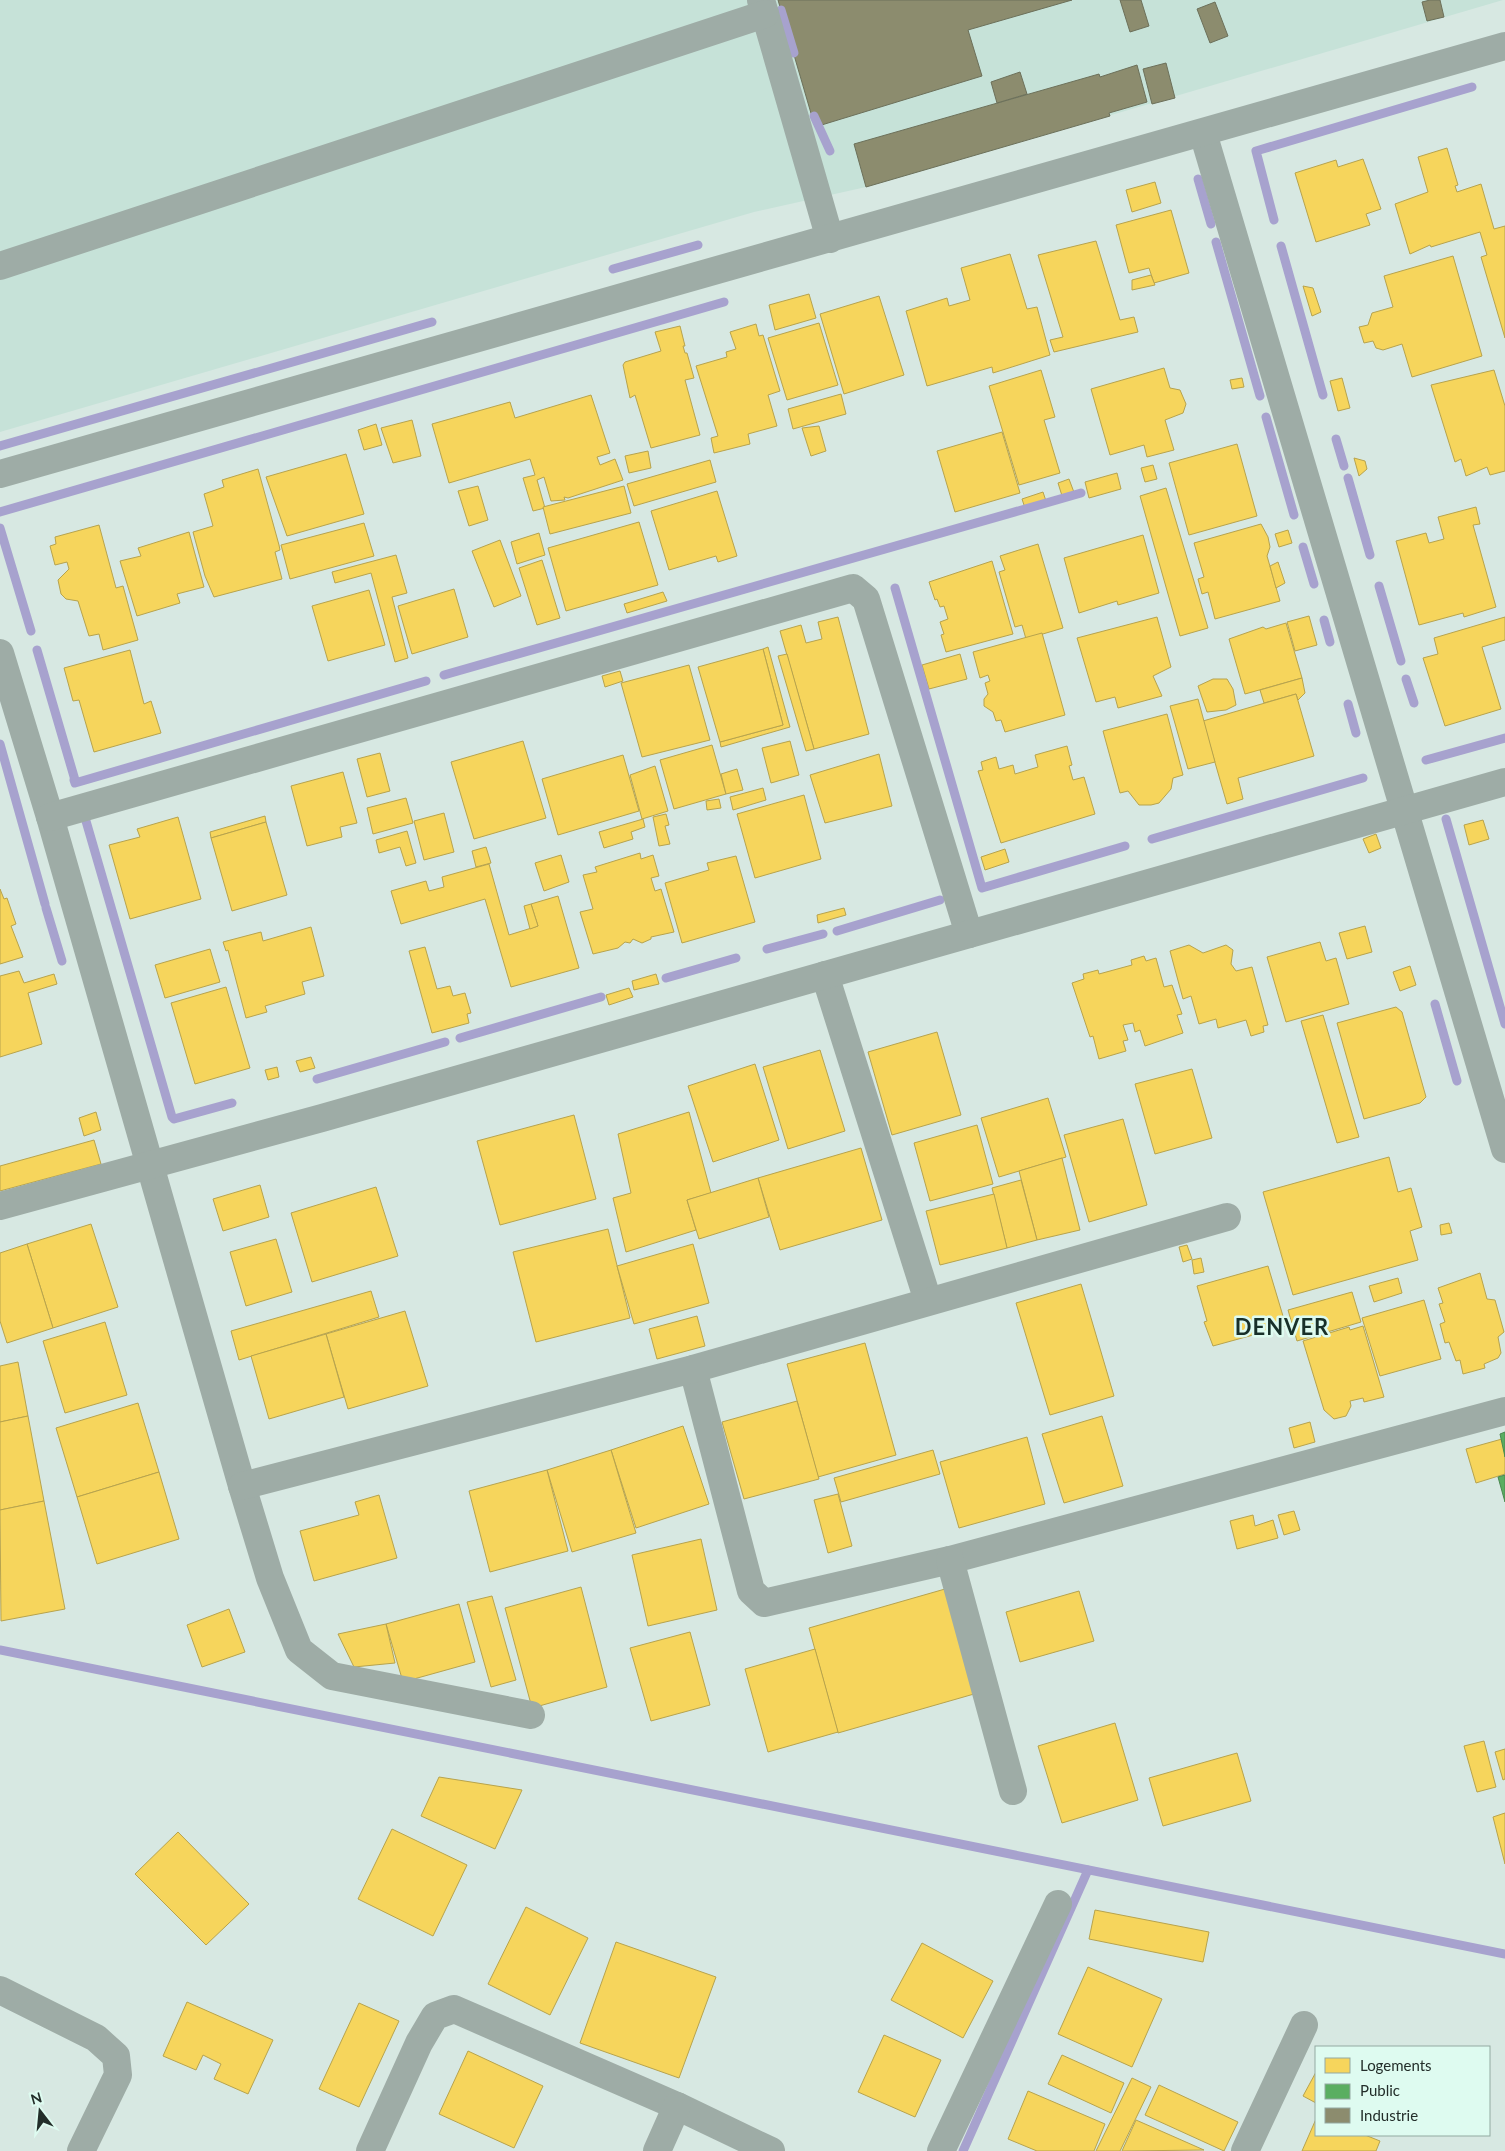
<svg xmlns="http://www.w3.org/2000/svg" width="1505" height="2151" viewBox="0 0 1505 2151" font-family="Lato,sans-serif">
<rect width="100%" height="100%" fill="#d7e8e2"/>
<polygon fill="#c6e2d8" points="0,0 1503,0 866,187 754,212 0,432"/>
<g fill="#f6d55c" stroke="#b7a34d">
<polygon points="1447,148 1458,185 1455,186 1457,192 1481,184 1494,229 1505,226 1505,338 1481,257 1487,255 1480,232 1431,247 1430,245 1410,254 1395,204 1428,192 1418,157"/>
<polygon points="1363,159 1381,209 1366,214 1370,225 1316,242 1295,173 1336,160 1338,167"/>
<polygon points="1155,182 1161,203 1132,212 1126,190"/>
<polygon points="1171,210 1189,273 1154,283 1149,268 1129,273 1116,225"/>
<polygon points="1096,241 1120,320 1134,317 1138,332 1054,352 1050,340 1063,337 1038,255"/>
<polygon points="1010,254 1027,309 1037,307 1050,355 993,373 992,367 927,386 906,311 947,298 949,306 970,300 961,268"/>
<polygon points="1453,256 1482,356 1412,377 1402,344 1383,350 1376,348 1373,341 1364,343 1359,327 1368,325 1372,313 1393,307 1384,276"/>
<polygon points="1151,275 1155,285 1132,290 1132,280"/>
<polygon points="1303,286 1313,288 1321,312 1312,316"/>
<polygon points="809,294 816,318 775,330 769,305"/>
<polygon points="879,296 904,375 844,394 820,314"/>
<polygon points="819,323 838,385 787,400 768,338"/>
<polygon points="756,324 759,336 763,335 780,391 768,395 777,426 748,434 750,444 714,453 711,438 718,436 696,366 727,357 726,352 736,349 730,332"/>
<polygon points="680,326 685,346 683,346 685,353 687,353 694,378 685,380 700,435 651,448 635,395 630,398 623,365 625,362 661,351 655,332"/>
<polygon points="1164,368 1170,388 1180,390 1186,404 1183,413 1165,420 1174,450 1147,457 1144,445 1110,455 1091,389"/>
<polygon points="1041,370 1055,417 1044,420 1060,473 1019,485 989,386"/>
<polygon points="1494,370 1505,406 1505,471 1490,475 1487,467 1466,476 1461,459 1455,462 1431,385"/>
<polygon points="1242,378 1244,387 1232,389 1230,380"/>
<polygon points="1342,378 1350,408 1338,411 1330,381"/>
<polygon points="841,394 846,414 793,429 788,409"/>
<polygon points="591,395 610,453 597,457 600,465 615,459 623,480 568,498 564,497 565,500 551,501 544,477 537,480 545,508 533,511 523,478 535,475 530,459 449,483 432,424 510,402 515,418"/>
<polygon points="412,420 421,456 393,463 381,428"/>
<polygon points="376,424 382,445 364,450 358,430"/>
<polygon points="819,426 826,451 811,456 802,428"/>
<polygon points="1002,432 1020,493 955,512 937,451"/>
<polygon points="1237,444 1257,516 1189,535 1169,463"/>
<polygon points="648,451 651,468 629,473 625,456"/>
<polygon points="346,454 364,514 287,536 266,477"/>
<polygon points="1354,458 1365,461 1367,469 1359,476"/>
<polygon points="710,460 716,482 634,506 627,484"/>
<polygon points="1153,465 1157,479 1145,482 1141,468"/>
<polygon points="258,469 279,545 280,550 275,552 282,579 214,597 205,576 193,532 213,526 204,494 224,487 222,480"/>
<polygon points="1117,473 1121,489 1089,498 1085,482"/>
<polygon points="1069,479 1075,495 1063,499 1058,483"/>
<polygon points="478,486 488,520 469,526 458,491"/>
<polygon points="624,486 631,513 550,534 543,507"/>
<polygon points="1166,488 1208,628 1180,636 1140,496"/>
<polygon points="717,491 737,556 718,562 716,556 669,570 651,511"/>
<polygon points="1043,492 1047,504 1026,511 1022,499"/>
<polygon points="1476,507 1480,524 1473,525 1496,607 1464,617 1463,613 1419,625 1396,541 1426,533 1429,543 1444,539 1438,517"/>
<polygon points="639,522 658,585 566,611 548,548"/>
<polygon points="364,523 374,556 290,579 281,545"/>
<polygon points="1261,524 1268,537 1270,547 1267,556 1280,601 1215,619 1208,592 1202,594 1198,579 1204,577 1194,543"/>
<polygon points="99,525 116,588 123,586 138,640 103,650 99,634 89,636 78,601 66,599 61,594 58,580 69,569 67,562 55,565 50,546 56,544 55,537"/>
<polygon points="1288,530 1292,543 1279,547 1275,534"/>
<polygon points="189,532 204,587 177,594 180,603 137,616 120,561 141,556 138,548"/>
<polygon points="539,533 545,555 517,564 511,542"/>
<polygon points="1143,535 1159,593 1118,605 1117,601 1079,613 1064,558"/>
<polygon points="500,540 521,596 494,607 472,551"/>
<polygon points="1038,544 1063,628 1026,639 1022,625 1015,627 999,572 1005,570 1000,556"/>
<polygon points="396,555 407,593 392,597 408,658 395,662 371,573 335,583 332,572"/>
<polygon points="542,560 560,618 537,625 519,568"/>
<polygon points="992,561 1013,634 946,652 941,635 944,634 940,622 948,619 944,606 940,607 937,599 935,600 929,582"/>
<polygon points="1278,562 1285,583 1276,588 1270,566"/>
<polygon points="454,589 468,637 412,654 398,606"/>
<polygon points="369,590 385,645 328,661 312,606"/>
<polygon points="663,592 667,601 627,613 624,604"/>
<polygon points="1309,616 1317,645 1295,651 1287,622"/>
<polygon points="838,617 869,734 814,749 780,631 801,625 806,643 822,639 818,622"/>
<polygon points="1157,617 1171,667 1153,676 1162,696 1118,708 1115,697 1096,702 1077,638"/>
<polygon points="1505,617 1505,640 1482,647 1501,709 1445,726 1423,658 1438,654 1434,638"/>
<polygon points="1286,623 1302,678 1245,694 1229,639 1263,627 1266,629"/>
<polygon points="1042,633 1065,715 1005,732 1001,720 996,721 993,712 984,706 984,699 988,694 985,683 990,681 988,675 980,678 973,652"/>
<polygon points="768,647 790,727 721,747 720,742 783,725 763,649"/>
<polygon points="763,649 783,725 720,742 698,667"/>
<polygon points="130,650 144,704 151,701 161,733 94,752 79,700 73,701 64,668"/>
<polygon points="787,654 814,749 806,751 778,656"/>
<polygon points="960,654 967,679 929,689 922,665"/>
<polygon points="689,665 710,740 642,757 621,683"/>
<polygon points="620,671 623,681 605,687 602,676"/>
<polygon points="1302,678 1305,693 1298,700 1296,694 1264,703 1260,690"/>
<polygon points="1213,679 1227,679 1233,689 1236,705 1226,710 1207,712 1198,686"/>
<polygon points="1296,694 1314,756 1238,778 1243,799 1227,804 1203,721"/>
<polygon points="1198,699 1215,762 1188,769 1170,706"/>
<polygon points="1167,714 1183,775 1173,778 1171,789 1159,803 1151,805 1139,805 1128,791 1120,793 1103,731"/>
<polygon points="523,741 546,818 474,839 451,762"/>
<polygon points="790,741 799,775 771,783 762,748"/>
<polygon points="712,745 726,794 674,809 660,760"/>
<polygon points="1067,746 1072,765 1069,766 1073,780 1084,777 1095,814 1001,843 978,771 983,770 981,762 996,757 999,769 1013,765 1015,774 1038,767 1035,755"/>
<polygon points="380,753 390,791 367,797 357,759"/>
<polygon points="879,754 892,806 825,823 810,775"/>
<polygon points="623,755 639,811 558,835 542,779"/>
<polygon points="655,766 668,811 642,819 630,775"/>
<polygon points="737,769 743,790 726,794 721,774"/>
<polygon points="343,772 357,823 340,827 342,837 307,846 291,786"/>
<polygon points="763,788 766,800 733,810 730,797"/>
<polygon points="804,795 821,859 755,878 737,814"/>
<polygon points="406,798 413,823 373,834 367,808"/>
<polygon points="719,799 721,808 707,810 706,801"/>
<polygon points="444,813 454,852 424,860 414,821"/>
<polygon points="666,814 669,825 665,826 670,844 659,846 653,817"/>
<polygon points="265,816 266,822 211,838 210,832"/>
<polygon points="178,817 201,899 130,919 109,845 140,837 137,829"/>
<polygon points="643,819 645,827 631,832 633,839 604,848 599,832"/>
<polygon points="1483,820 1489,839 1469,845 1464,825"/>
<polygon points="266,822 287,895 232,911 211,838"/>
<polygon points="407,831 416,863 406,866 400,847 379,853 376,840"/>
<polygon points="1376,834 1381,848 1369,853 1363,839"/>
<polygon points="486,847 491,863 476,867 472,851"/>
<polygon points="1005,849 1009,862 985,870 981,857"/>
<polygon points="640,853 641,859 653,855 659,876 651,878 655,891 661,889 674,932 651,937 651,939 642,943 633,939 630,943 625,942 618,948 593,954 580,912 593,909 583,875 597,872 595,867"/>
<polygon points="561,855 569,882 544,891 535,863"/>
<polygon points="736,856 755,922 682,943 665,883 709,870 707,863"/>
<polygon points="489,864 509,935 538,926 531,904 558,896 579,968 511,987 485,899 401,924 391,891 426,881 429,891 444,887 442,877"/>
<polygon points="0,889 4,899 7,898 16,924 11,926 23,957 0,964"/>
<polygon points="531,904 538,926 530,929 524,906"/>
<polygon points="844,908 846,915 818,923 817,915"/>
<polygon points="1365,926 1372,952 1347,959 1339,933"/>
<polygon points="311,927 324,976 302,982 305,994 265,1006 267,1012 246,1018 228,950 226,951 223,942 261,932 263,941"/>
<polygon points="1320,942 1326,961 1336,958 1349,1004 1286,1022 1267,957"/>
<polygon points="1189,945 1203,953 1226,945 1233,950 1231,964 1236,971 1252,967 1268,1025 1263,1026 1264,1032 1251,1036 1246,1020 1218,1028 1216,1019 1199,1024 1191,996 1183,999 1170,951"/>
<polygon points="425,947 437,989 450,986 453,996 465,993 471,1013 467,1014 469,1023 432,1033 409,951"/>
<polygon points="210,949 220,982 165,998 155,965"/>
<polygon points="1144,956 1146,961 1156,958 1164,987 1172,985 1182,1014 1177,1015 1183,1033 1145,1046 1140,1030 1135,1032 1133,1023 1123,1025 1128,1040 1123,1041 1126,1051 1099,1059 1093,1036 1090,1037 1072,983 1084,979 1083,974 1098,970 1099,974 1132,965 1131,960"/>
<polygon points="1410,966 1416,985 1400,991 1393,972"/>
<polygon points="19,971 24,983 54,974 57,984 28,993 42,1044 0,1057 0,976"/>
<polygon points="656,974 659,984 634,990 632,981"/>
<polygon points="226,987 250,1068 195,1084 171,1003"/>
<polygon points="629,988 633,997 609,1005 606,995"/>
<polygon points="1396,1007 1402,1012 1426,1097 1420,1103 1364,1119 1337,1023"/>
<polygon points="1323,1015 1359,1137 1337,1143 1301,1021"/>
<polygon points="937,1032 961,1115 892,1135 868,1052"/>
<polygon points="820,1050 845,1131 788,1149 763,1067"/>
<polygon points="311,1057 315,1068 300,1072 296,1061"/>
<polygon points="755,1064 779,1140 713,1162 688,1086"/>
<polygon points="277,1067 279,1077 268,1080 265,1070"/>
<polygon points="1192,1069 1212,1138 1155,1154 1135,1084"/>
<polygon points="1048,1098 1066,1157 999,1177 981,1118"/>
<polygon points="96,1112 101,1130 84,1136 79,1118"/>
<polygon points="689,1112 711,1193 687,1200 696,1230 626,1252 613,1198 631,1193 618,1134"/>
<polygon points="574,1115 596,1199 500,1225 477,1141"/>
<polygon points="1123,1119 1147,1205 1089,1222 1064,1135"/>
<polygon points="977,1125 993,1184 930,1201 914,1143"/>
<polygon points="94,1140 101,1164 0,1191 0,1166"/>
<polygon points="861,1148 882,1220 780,1250 758,1178"/>
<polygon points="1389,1157 1398,1192 1411,1188 1422,1227 1410,1231 1418,1260 1293,1295 1263,1192"/>
<polygon points="1062,1158 1080,1230 1037,1240 1019,1171"/>
<polygon points="758,1178 769,1217 699,1239 687,1200"/>
<polygon points="1021,1180 1037,1240 1007,1248 992,1188"/>
<polygon points="260,1185 269,1217 223,1231 213,1199"/>
<polygon points="376,1187 398,1256 312,1282 291,1213"/>
<polygon points="994,1194 1007,1248 940,1265 926,1211"/>
<polygon points="1449,1223 1452,1233 1441,1235 1440,1225"/>
<polygon points="91,1224 118,1307 53,1328 27,1244"/>
<polygon points="608,1229 630,1318 536,1342 513,1252"/>
<polygon points="276,1239 292,1292 246,1306 230,1252"/>
<polygon points="27,1244 53,1328 7,1343 0,1321 0,1253"/>
<polygon points="693,1244 709,1303 634,1324 617,1266"/>
<polygon points="1187,1245 1192,1259 1183,1262 1179,1247"/>
<polygon points="1201,1258 1204,1272 1194,1274 1192,1260"/>
<polygon points="1268,1266 1286,1326 1213,1346 1204,1322 1207,1321 1197,1286"/>
<polygon points="1480,1273 1487,1299 1495,1300 1504,1332 1498,1337 1501,1353 1498,1358 1484,1364 1485,1368 1463,1374 1460,1360 1456,1361 1449,1342 1445,1343 1440,1324 1445,1322 1439,1304 1443,1303 1438,1288"/>
<polygon points="1398,1278 1402,1293 1374,1302 1369,1286"/>
<polygon points="1081,1284 1114,1396 1050,1415 1016,1303"/>
<polygon points="371,1291 379,1317 239,1360 231,1331"/>
<polygon points="1352,1292 1361,1322 1297,1341 1288,1310"/>
<polygon points="1424,1300 1441,1359 1380,1376 1362,1318"/>
<polygon points="405,1311 428,1386 348,1409 326,1334"/>
<polygon points="697,1316 705,1346 657,1359 649,1329"/>
<polygon points="105,1322 127,1395 65,1413 43,1341"/>
<polygon points="1363,1326 1384,1397 1364,1402 1363,1398 1350,1401 1351,1406 1346,1416 1334,1419 1324,1410 1303,1341 1349,1327 1350,1330"/>
<polygon points="326,1334 344,1397 269,1419 251,1356"/>
<polygon points="865,1343 896,1455 818,1477 787,1364"/>
<polygon points="18,1362 28,1416 0,1422 0,1366"/>
<polygon points="797,1401 819,1479 744,1499 722,1422"/>
<polygon points="138,1403 159,1472 77,1497 56,1428"/>
<polygon points="28,1416 44,1501 0,1510 0,1422"/>
<polygon points="1102,1416 1123,1486 1064,1503 1042,1434"/>
<polygon points="1310,1422 1315,1442 1294,1448 1289,1428"/>
<polygon points="683,1426 709,1504 636,1528 611,1450"/>
<polygon points="1027,1437 1045,1504 959,1528 940,1462"/>
<polygon points="1502,1439 1505,1450 1505,1474 1476,1483 1466,1449"/>
<polygon points="611,1450 636,1533 572,1552 547,1470"/>
<polygon points="933,1450 940,1474 841,1502 834,1478"/>
<polygon points="547,1470 568,1551 490,1572 469,1491"/>
<polygon points="159,1472 179,1539 97,1564 77,1497"/>
<polygon points="838,1494 852,1546 828,1553 814,1500"/>
<polygon points="379,1495 397,1558 314,1581 300,1531 359,1515 355,1502"/>
<polygon points="44,1501 65,1609 1,1621 0,1510"/>
<polygon points="1294,1511 1300,1530 1284,1535 1278,1515"/>
<polygon points="1253,1515 1255,1526 1273,1520 1278,1538 1237,1549 1230,1521"/>
<polygon points="701,1539 717,1610 648,1626 632,1555"/>
<polygon points="581,1587 607,1687 532,1708 505,1608"/>
<polygon points="945,1589 974,1694 838,1733 809,1628"/>
<polygon points="1079,1591 1094,1641 1020,1662 1006,1612"/>
<polygon points="492,1596 516,1680 491,1687 467,1602"/>
<polygon points="459,1604 475,1662 403,1682 386,1624"/>
<polygon points="229,1609 245,1652 202,1667 187,1625"/>
<polygon points="386,1624 395,1663 354,1667 338,1634"/>
<polygon points="690,1632 710,1705 651,1721 630,1648"/>
<polygon points="815,1649 838,1732 768,1752 745,1669"/>
<polygon points="1115,1723 1138,1800 1062,1823 1038,1746"/>
<polygon points="1484,1741 1496,1787 1477,1792 1464,1746"/>
<polygon points="1505,1749 1505,1779 1503,1780 1495,1752"/>
<polygon points="1237,1753 1251,1801 1163,1826 1149,1778"/>
<polygon points="439,1777 522,1790 495,1849 421,1816"/>
<polygon points="1505,1813 1505,1864 1493,1817"/>
<polygon points="392,1829 467,1865 433,1936 358,1899"/>
<polygon points="178,1832 249,1904 206,1945 135,1874"/>
<polygon points="526,1907 588,1938 550,2015 488,1984"/>
<polygon points="1095,1910 1209,1932 1203,1962 1089,1939"/>
<polygon points="616,1942 716,1977 679,2078 580,2043"/>
<polygon points="922,1943 993,1981 963,2038 891,2000"/>
<polygon points="1088,1967 1162,1999 1132,2067 1058,2034"/>
<polygon points="187,2002 273,2040 248,2094 214,2079 221,2064 203,2055 196,2070 163,2056"/>
<polygon points="359,2003 399,2021 359,2107 319,2089"/>
<polygon points="884,2035 941,2060 915,2117 858,2092"/>
<polygon points="468,2051 543,2086 514,2148 439,2114"/>
<polygon points="1062,2055 1124,2083 1111,2113 1048,2084"/>
<polygon points="1316,2072 1316,2103 1303,2096"/>
<polygon points="1132,2078 1151,2087 1120,2151 1096,2151"/>
<polygon points="1159,2085 1238,2122 1224,2151 1145,2115"/>
<polygon points="1028,2091 1105,2124 1094,2151 1037,2151 1008,2139"/>
<polygon points="1316,2119 1316,2135 1365,2135 1380,2141 1376,2151 1302,2151"/>
<polygon points="1136,2120 1204,2150 1122,2151"/>
</g>
<g fill="#5aae61" stroke="#4a8850">
<polygon points="1505,1432 1505,1457 1500,1434"/>
<polygon points="1505,1475 1505,1502 1498,1477"/>
</g>
<g fill="#8c8c6e" stroke="#6c705a">
<polygon points="778,0 1072,0 968,30 982,76 815,127"/>
<polygon points="1120,0 1141,0 1149,26 1130,32"/>
<polygon points="1430,0 1440,0 1444,17 1427,21 1422,2"/>
<polygon points="1215,2 1228,36 1210,43 1197,9"/>
<polygon points="1166,63 1175,98 1152,104 1143,69"/>
<polygon points="1137,65 1147,102 1109,113 1110,116 866,187 854,144 1099,74 1100,77"/>
<polygon points="1020,72 1027,94 997,103 991,82"/>
</g>
<g fill="none" stroke-linecap="round" stroke-linejoin="round">
<g stroke="#a7a2ce" stroke-width="9">
<polyline points="781,10 794,53"/>
<polyline points="814,116 830,151"/>
<polyline points="1198,179 1211,224"/>
<polyline points="1274,220 1256,151 1472,87"/>
<polyline points="1216,242 1260,396"/>
<polyline points="1281,246 1323,395"/>
<polyline points="613,269 698,245"/>
<polyline points="1266,417 1294,515"/>
<polyline points="1336,439 1344,466"/>
<polyline points="0,446 432,322"/>
<polyline points="1348,478 1370,555"/>
<polyline points="0,512 724,302"/>
<polyline points="0,528 31,631"/>
<polyline points="1303,547 1314,584"/>
<polyline points="1379,586 1401,661"/>
<polyline points="895,588 982,888 1125,846"/>
<polyline points="1324,620 1330,642"/>
<polyline points="37,650 75,780"/>
<polyline points="444,675 1081,493"/>
<polyline points="1406,679 1414,703"/>
<polyline points="1348,704 1356,733"/>
<polyline points="0,744 45,904"/>
<polyline points="1426,760 1505,738"/>
<polyline points="74,780 75,783 426,681"/>
<polyline points="1446,819 1505,1024"/>
<polyline points="86,821 172,1117 174,1119 232,1103"/>
<polyline points="1152,839 1363,778"/>
<polyline points="46,908 62,961"/>
<polyline points="837,931 940,900"/>
<polyline points="767,949 823,934"/>
<polyline points="666,978 736,958"/>
<polyline points="1435,1004 1457,1081"/>
<polyline points="460,1038 601,997"/>
<polyline points="317,1079 445,1042"/>
<polyline points="0,1650 1505,1954"/>
<polyline points="963,2151 1088,1870"/>
</g>
<g stroke="#9eaca6" stroke-width="28">
<polyline points="761,0 830,239"/>
<polyline points="1203,133 1505,1149"/>
<polyline points="0,266 765,14"/>
<polyline points="0,474 1505,46"/>
<polyline points="0,653 50,817 242,1486 270,1578 299,1650 332,1676 531,1715"/>
<polyline points="50,817 853,588 866,599 969,934"/>
<polyline points="825,975 928,1301"/>
<polyline points="0,1206 322,1118 1505,782"/>
<polyline points="693,1369 751,1591 764,1603 950,1560 1505,1411"/>
<polyline points="242,1486 693,1369 1227,1217"/>
<polyline points="950,1560 1013,1791"/>
<polyline points="0,1990 96,2038 116,2056 118,2075 81,2151"/>
<polyline points="370,2151 419,2043 435,2016 454,2009 677,2106 771,2151"/>
<polyline points="657,2151 677,2106"/>
<polyline points="941,2151 1058,1904"/>
<polyline points="1245,2151 1304,2025"/>
</g>
</g>
<g text-anchor="middle" stroke-width="5" stroke-linejoin="round" paint-order="stroke">
<g font-size="22" font-weight="bold" letter-spacing="1" fill="#183029" stroke="#defbf0">
<text x="1282" y="1335">DENVER</text>
</g>
</g>
<rect x="1315" y="2046" width="175" height="90" fill="#defbf0" stroke="#93a9a1"/>
<rect x="1325" y="2058" width="25" height="15" fill="#f6d55c" stroke="#93a9a1"/>
<text x="1360" y="2071" font-size="15" fill="#232e2a">Logements</text>
<rect x="1325" y="2084" width="25" height="15" fill="#5aae61" stroke="#93a9a1"/>
<text x="1360" y="2096" font-size="15" fill="#232e2a">Public</text>
<rect x="1325" y="2108" width="25" height="15" fill="#8c8c6e" stroke="#93a9a1"/>
<text x="1360" y="2121" font-size="15" fill="#232e2a">Industrie</text>
<g transform="translate(40 2111) rotate(344)" stroke="#defbf0" stroke-width="4" paint-order="stroke">
<path d="M0-4L9 19L0 12L-9 19Z" fill="#232e2a"/>
<text y="-8" font-size="14" font-weight="bold" text-anchor="middle" fill="#232e2a">N</text>
</g>
</svg>
